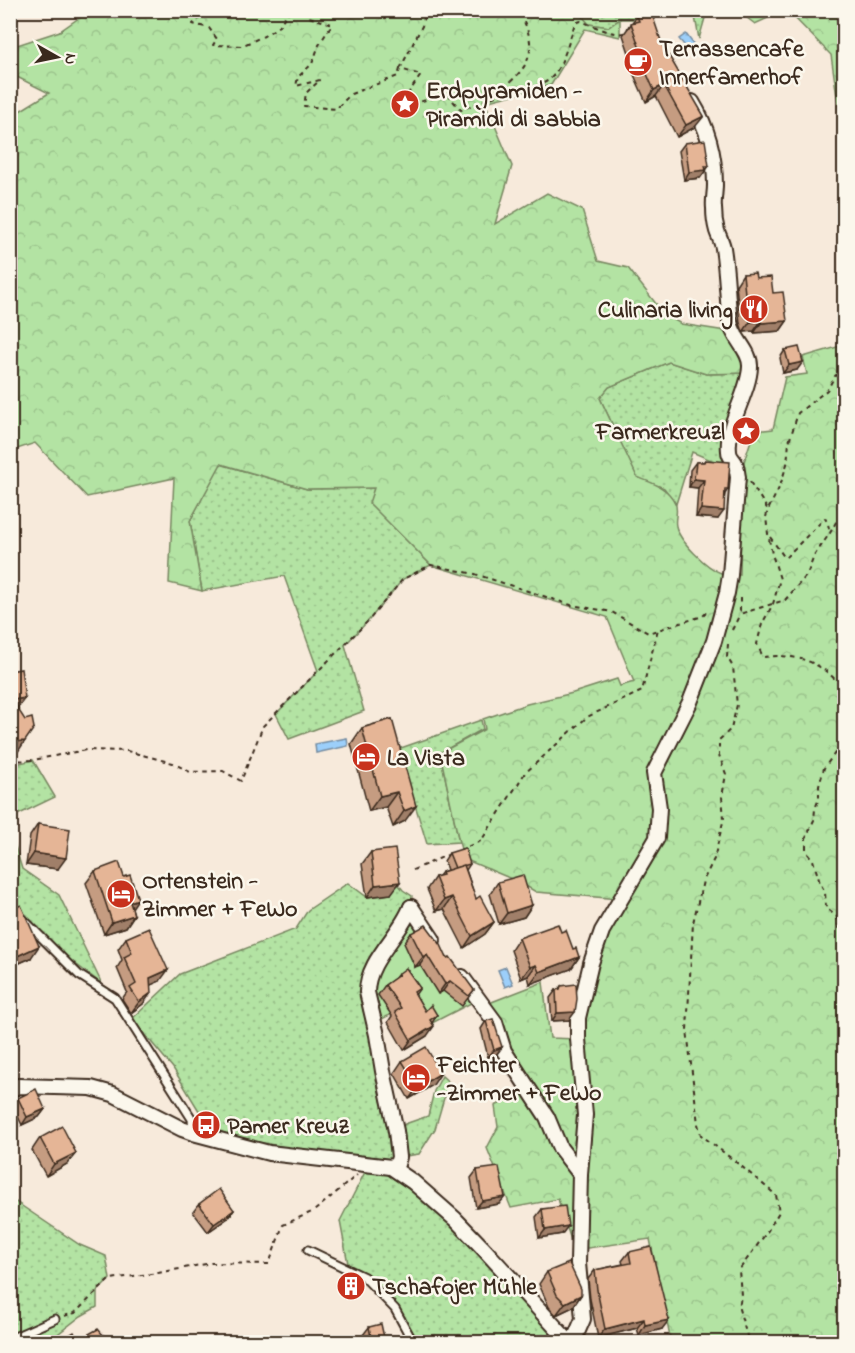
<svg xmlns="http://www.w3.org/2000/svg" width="855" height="1353" viewBox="0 0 855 1353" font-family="'Indie Flower',sans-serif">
<defs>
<pattern id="grass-dots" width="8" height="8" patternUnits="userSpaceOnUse" patternTransform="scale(1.5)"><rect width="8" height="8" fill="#b3e3a3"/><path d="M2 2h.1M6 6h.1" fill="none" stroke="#9bc38c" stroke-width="1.8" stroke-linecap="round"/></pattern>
<pattern id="forest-crowns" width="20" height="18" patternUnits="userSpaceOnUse" patternTransform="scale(1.5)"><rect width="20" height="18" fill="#b3e3a3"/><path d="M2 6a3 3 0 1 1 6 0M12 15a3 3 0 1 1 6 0" fill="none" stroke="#9bc38c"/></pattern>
<pattern id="water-ripples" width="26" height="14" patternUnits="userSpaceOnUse" patternTransform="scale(1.5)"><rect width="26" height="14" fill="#9ccffa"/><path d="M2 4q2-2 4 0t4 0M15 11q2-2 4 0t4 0" fill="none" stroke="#87b2d6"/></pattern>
</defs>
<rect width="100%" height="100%" fill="#f7eadb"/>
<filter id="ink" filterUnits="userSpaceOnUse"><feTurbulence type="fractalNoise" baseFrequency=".0167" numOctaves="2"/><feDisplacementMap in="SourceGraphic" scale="12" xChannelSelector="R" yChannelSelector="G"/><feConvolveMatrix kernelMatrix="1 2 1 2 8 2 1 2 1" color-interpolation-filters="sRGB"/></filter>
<g filter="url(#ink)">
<g fill="url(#grass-dots)" stroke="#778660" stroke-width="1.5">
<polygon points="577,11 682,11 643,14 643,19 620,19 609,27 588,24"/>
<polygon points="694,11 707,11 699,39"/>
<polygon points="669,362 706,374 748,373 730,468 692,452 676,504 664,488 637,478 600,398 609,387"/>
<polygon points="220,464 307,489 374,488 370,503 431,565 403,579 369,620 345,645 364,711 289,739 276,714 318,671 284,576 202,591 190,521"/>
<polygon points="481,720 483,729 440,753 459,842 427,844 398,749"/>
<polygon points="33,760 55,797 11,818 11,765"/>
<polygon points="10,830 22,869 59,895 102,984 69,959 11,901"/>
<polygon points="348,883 367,897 390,884 399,885 403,890 412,896 411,907 372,969 397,1131 405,1124 428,1116 434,1091 442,1076 453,1086 444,1098 435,1129 419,1154 399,1157 402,1174 569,1342 413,1342 403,1322 375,1287 349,1269 340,1221 368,1166 365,1162 231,1137 207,1124 173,1068 132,1019 180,974 296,929 308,910"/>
<polygon points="10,1198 80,1245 106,1256 110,1279 97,1292 97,1307 81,1316 50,1340 35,1342 11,1342"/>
</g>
<g fill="url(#forest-crowns)" stroke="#778660" stroke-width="1.5">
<path d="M577 10 589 24 609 27 620 19V37L585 29 551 85 485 102 512 166 495 224 547 193 582 210 598 261 628 268 664 314 681 324 732 332 748 373 706 374 669 362 609 387 600 398 637 477C652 483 668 487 675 503 679 510 674 519 676 526 679 541 707 568 721 573 727 575 734 574 740 575L742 468 754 431 773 429 785 377 807 374 803 357 844 345V1342H671L650 1239 574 1250 558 1199 511 1208 487 1148 498 1127 495 1106 529 1090 484 1005 543 982 550 1038 577 1039 578 1018 619 899 536 892 519 882 464 859 459 842 440 753 485 729 483 719 527 704 573 693 617 679 620 686 634 682 607 617 431 565 369 503 374 488 307 489 221 464 190 521 202 591 169 583 174 478 87 497 35 443 11 451 10 117 49 93 11 74V47L60 31 89 11Z"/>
<polygon points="738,11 783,11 755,24"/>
<polygon points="788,11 844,11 844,145 831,55"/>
</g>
<polygon fill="#b3e3a3" stroke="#778660" stroke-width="1.5" points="408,915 432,938 479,999 432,1023 416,1002 374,1023 367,992"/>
<g fill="url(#water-ripples)" stroke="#758da2" stroke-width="1.5">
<polygon points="686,34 700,53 694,57 679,39"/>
<polygon points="347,738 348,746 316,753 315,744"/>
<polygon points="506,967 513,984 505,987 498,970"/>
</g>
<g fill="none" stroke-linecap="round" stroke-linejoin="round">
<g stroke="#3b2a1e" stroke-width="11">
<g id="lane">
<polyline points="10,906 79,975 115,998 192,1119 193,1133"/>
<polyline points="308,1250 364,1277 395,1309 413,1342"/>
<polyline points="10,1339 55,1319"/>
</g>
</g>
<g stroke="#3b2a1e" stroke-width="18">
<g id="street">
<polyline points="411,907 433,940"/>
<polyline points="462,977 495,1022 504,1051 547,1117 560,1148 580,1174"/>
<polyline points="10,1090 18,1086 91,1088 113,1094 182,1129 193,1133 269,1153 391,1167 413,1182 455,1219 482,1247 569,1342"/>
<path d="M391 1167 397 1164 399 1157 396 1131 383 1071 377 1035 367 992C367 960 400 936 411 907"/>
<path d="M573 1342 583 1319 578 1263 580 1174 585 1115 578 1039V1018L591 963 602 931 657 838 659 808 654 773 690 702 714 641 727 593 730 575 738 477C737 473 737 467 735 463 733 459 729 457 729 451 726 424 749 393 750 367 751 351 733 339 730 322 727 297 727 272 723 248 722 242 719 237 717 231 715 224 714 215 714 208 713 201 715 193 715 185 715 154 708 128 692 102"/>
</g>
</g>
<g stroke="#3b2a1e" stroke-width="2" stroke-dasharray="4.5 4.5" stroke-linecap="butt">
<polyline points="193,10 200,17 193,24 209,28 217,39 213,45 241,46 264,36 279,26 287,13 294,10"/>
<path d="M304 10 309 17 332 24 319 45 312 64 298 77 296 86 320 80 306 93 304 106 336 109 351 94 398 76 400 69 421 75 398 108 447 94 461 110C473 105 484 100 496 96 510 92 540 88 550 79 562 69 570 38 575 23L581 21C589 24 618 38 625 32 628 29 629 26 630 23L634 21"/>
<polyline points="400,69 422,26 426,10"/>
<path d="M497 94C519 74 538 61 527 29 525 22 521 17 519 10"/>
<path d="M844 367 835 376 827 390 798 413 789 442 787 464 780 486 768 510 766 517 768 534 772 554 780 579 773 604 762 624 757 644 763 657C798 653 823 662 844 690"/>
<polyline points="750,482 768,510"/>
<polyline points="770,537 785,558 825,518 828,524 830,533"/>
<polyline points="740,598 740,614 785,600 807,575 814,556 830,533 840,515 844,513"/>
<polyline points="732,630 740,614"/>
<polyline points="728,644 727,657 733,667 737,705 731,729 719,740 719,755 726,774 722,797 724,818 714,859 703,881 693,923 687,1030 698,1124 701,1135 741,1166 776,1195 779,1212 767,1232 739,1270 741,1295 739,1309 747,1336 752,1342"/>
<polyline points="844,737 843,742 824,768 819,786 819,798 815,809 814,820 806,838 806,851 813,860 820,883 825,892 826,908 837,917 839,928 844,935"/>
<polyline points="10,761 33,760 86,750 127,751 173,763 190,772 223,771 241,781 263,726 369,620 403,579 431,565 475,574 571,605 612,612 648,633 703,616 709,610"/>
<polyline points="460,850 481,841 525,773 587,717 642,691 658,629"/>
<polyline points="413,870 452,853"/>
<polyline points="64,1316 75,1313 110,1279 158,1273 211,1263 269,1264 283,1225 314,1211 357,1175"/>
</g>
<use href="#lane" stroke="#fbf7ec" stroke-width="7"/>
<use href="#street" stroke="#fbf7ec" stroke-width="14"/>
</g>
<g fill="#c59c81" stroke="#3b2a1e" stroke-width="1.5">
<polygon points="637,16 662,44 695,127 677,137 656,96 646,102 631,68 633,65 623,35"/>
<polygon points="685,143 709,166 700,178 684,180 679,151"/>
<polygon points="743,274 756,278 773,293 787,321 780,331 754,333 754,331 743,332 740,323 736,285"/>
<polygon points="785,350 797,370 783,373 780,358"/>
<polygon points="705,460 728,489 725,494 718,519 696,517 698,488 689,487 690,470 696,462 703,462"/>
<polygon points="392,719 405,821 393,827 386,807 369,811 351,744 362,728"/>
<polygon points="38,824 58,869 26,865 30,836"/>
<polygon points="371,852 391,894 367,897 362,864"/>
<polygon points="449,853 470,864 466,870 476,899 494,922 485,934 464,948 444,909 436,911 427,889 435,877 439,876 442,872 447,870 444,861"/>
<polygon points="95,871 124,877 134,915 126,927 104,934 86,883"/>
<polygon points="498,882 532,905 524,917 499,924 490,894"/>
<polygon points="10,910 31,958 10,967"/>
<polygon points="561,932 579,957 571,969 530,984 528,976 521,979 511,950 519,938"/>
<polygon points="411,933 447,958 474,990 462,1006 443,991 438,994 420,965 415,967 404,943"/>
<polygon points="126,938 160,981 150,985 143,1004 131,1013 122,999 127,992 117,968 122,960 118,949"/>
<polygon points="398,974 420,988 415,995 425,1011 437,1015 432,1023 427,1036 404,1050 388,1022 392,1016 378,995 385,985 395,978"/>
<polygon points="561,986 569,1020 552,1021 550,998 556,990 558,990"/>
<polygon points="486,1021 502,1047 496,1055 488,1057 481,1029"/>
<polygon points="402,1061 433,1085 409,1099 394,1073"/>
<polygon points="18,1098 45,1109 39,1117 22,1125 13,1106"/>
<polygon points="40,1138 76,1153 67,1164 46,1176 32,1150"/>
<polygon points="477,1170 499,1204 476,1208 471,1178"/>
<polygon points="199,1204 234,1210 228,1218 208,1232 193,1212"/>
<polygon points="542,1209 562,1234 539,1238 536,1217"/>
<polygon points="629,1252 662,1329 639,1335 637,1328 598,1338 590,1299 588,1279 595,1270 623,1264 622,1261"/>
<polygon points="547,1272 581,1295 573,1307 556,1315 549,1307 539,1284"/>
<polygon points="346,1280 361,1284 358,1288 350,1294 343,1284"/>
<polygon points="369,1327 385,1342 365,1342 363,1335"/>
</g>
<g fill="#a07f69" stroke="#3b2a1e" stroke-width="1.5">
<polygon points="664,85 656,96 646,102 654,90"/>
<polygon points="704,116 695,127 677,137 686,125"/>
<polygon points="705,166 709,166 700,178 684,180 689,172"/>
<polygon points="761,321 754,331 743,332 750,322"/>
<polygon points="787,321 780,331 754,333 761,323"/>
<polygon points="803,362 797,370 783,373 789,365"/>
<polygon points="694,479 704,480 698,488 689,487"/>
<polygon points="701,509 724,511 718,519 696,517"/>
<polygon points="25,698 16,710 12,700"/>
<polygon points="25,741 17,753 10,753 10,742"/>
<polygon points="397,792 386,807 369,811 380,796"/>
<polygon points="416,806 405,821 393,827 404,811"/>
<polygon points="34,853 66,858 58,869 26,865"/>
<polygon points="400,882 391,894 367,897 375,885"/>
<polygon points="452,897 444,909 436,911 444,900"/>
<polygon points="138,899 130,911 130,902"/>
<polygon points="532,905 524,917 499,924 507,913"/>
<polygon points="134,915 126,927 104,934 112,922"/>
<polygon points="494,922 485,934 464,948 472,936"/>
<polygon points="39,946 31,958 10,967 10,963 15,957"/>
<polygon points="427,955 420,965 415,967 423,957"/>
<polygon points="579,957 571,969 530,984 539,972"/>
<polygon points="536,965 528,976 521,979 530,967"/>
<polygon points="168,970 160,981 142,989 150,978"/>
<polygon points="450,981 443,991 438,994 445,984"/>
<polygon points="151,993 143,1004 131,1013 139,1002"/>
<polygon points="575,1012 569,1020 552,1021 557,1013"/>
<polygon points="434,1026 427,1036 404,1050 411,1040"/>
<polygon points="502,1047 496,1055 488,1057 494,1050"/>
<polygon points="441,1073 433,1085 409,1099 418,1087"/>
<polygon points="45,1109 39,1117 22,1125 27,1117"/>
<polygon points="76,1153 67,1164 46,1176 54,1164"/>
<polygon points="505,1197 499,1204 476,1208 482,1201"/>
<polygon points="234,1210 228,1218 208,1232 214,1224"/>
<polygon points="568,1226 562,1234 539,1238 545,1230"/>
<polygon points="361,1284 358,1288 350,1294 352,1290"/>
<polygon points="581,1295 573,1307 556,1315 565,1303"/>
<polygon points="644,1319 637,1328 598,1338 605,1329"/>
<polygon points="669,1320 662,1329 639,1335 645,1325"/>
</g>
<g fill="#e5b596" stroke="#3b2a1e" stroke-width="1.5">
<polygon points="651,11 662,44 704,116 686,125 664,85 654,90 639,56 642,55 631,23 639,21 637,16"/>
<polygon points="705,140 709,166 705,166 706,170 689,172 685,143"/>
<polygon points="755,273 756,278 771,277 773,293 783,292 787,321 761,323 761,321 750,322 747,313 743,274"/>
<polygon points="799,347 803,362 789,365 785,350"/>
<polygon points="705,460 730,462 728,489 725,489 724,511 701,509 704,480 694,479 696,462 704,462"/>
<polygon points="21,669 25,698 12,700 25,720 32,718 34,728 25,741 10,742 10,671"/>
<polygon points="392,719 416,806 404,811 397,792 380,796 362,728"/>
<polygon points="38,824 70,829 66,858 34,853"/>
<polygon points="465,848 470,864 455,868 449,853"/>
<polygon points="395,849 400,882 375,885 371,852"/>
<polygon points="119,862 124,877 130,875 138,899 130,902 134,915 112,922 95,871"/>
<polygon points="464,865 476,899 480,896 494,922 472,936 452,897 444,900 435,877 443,875 442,872"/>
<polygon points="523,875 532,905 507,913 498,882"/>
<polygon points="21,905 39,946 15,957 10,946 10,910"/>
<polygon points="558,924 561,932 566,930 573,949 576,948 579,957 539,972 536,965 530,967 519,938"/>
<polygon points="426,925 441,945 447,958 450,957 474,990 469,996 450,981 445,984 427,955 423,957 411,933"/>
<polygon points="149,928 168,970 150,978 151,993 139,1002 130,988 136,984 124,957 132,953 126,938"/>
<polygon points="406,968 420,988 414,992 425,1011 431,1005 437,1015 430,1020 434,1026 411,1040 395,1012 401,1008 385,985 399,975 398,974"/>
<polygon points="576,984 577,999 575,1012 557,1013 556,990 560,989 561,986"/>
<polygon points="493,1019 502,1047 494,1050 486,1021"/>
<polygon points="426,1047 441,1073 418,1087 402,1061"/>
<polygon points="36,1089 45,1109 27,1117 18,1098"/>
<polygon points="62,1126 76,1153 54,1164 40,1138"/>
<polygon points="499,1167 505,1197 482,1201 477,1170"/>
<polygon points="219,1189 234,1210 214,1224 199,1204"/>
<polygon points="565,1206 568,1226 545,1230 542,1209"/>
<polygon points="651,1247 669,1320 645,1325 644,1319 605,1329 597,1290 595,1270 631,1263 629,1252"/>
<polygon points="569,1263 581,1289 581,1295 565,1303 557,1295 547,1272"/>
<polygon points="355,1275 361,1284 352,1290 346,1280"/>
<polygon points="381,1324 385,1342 372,1342 369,1327"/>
<polygon points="98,1329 109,1342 62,1342 61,1340 74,1332 78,1340"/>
</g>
</g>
<defs>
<g id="cafe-disc" transform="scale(1.5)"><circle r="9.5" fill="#c8321e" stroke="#fbf7ec"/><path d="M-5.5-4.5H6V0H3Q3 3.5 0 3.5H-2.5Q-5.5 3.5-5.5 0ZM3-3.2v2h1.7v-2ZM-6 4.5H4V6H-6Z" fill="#fff"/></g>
<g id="sight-disc" transform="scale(1.5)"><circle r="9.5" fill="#c8321e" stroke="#fbf7ec"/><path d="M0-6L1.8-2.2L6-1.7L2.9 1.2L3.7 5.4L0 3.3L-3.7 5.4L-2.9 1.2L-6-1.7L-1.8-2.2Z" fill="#fff"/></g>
<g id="restaurant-disc" transform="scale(1.5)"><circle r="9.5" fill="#c8321e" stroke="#fbf7ec"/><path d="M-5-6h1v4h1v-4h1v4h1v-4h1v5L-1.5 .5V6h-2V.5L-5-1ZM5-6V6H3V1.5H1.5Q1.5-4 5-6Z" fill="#fff"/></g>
<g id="hotel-disc" transform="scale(1.5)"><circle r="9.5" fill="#c8321e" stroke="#fbf7ec"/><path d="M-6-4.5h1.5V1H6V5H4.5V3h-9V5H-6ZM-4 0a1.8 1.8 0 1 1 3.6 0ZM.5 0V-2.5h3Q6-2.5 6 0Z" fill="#fff"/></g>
<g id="bus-disc" transform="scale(1.5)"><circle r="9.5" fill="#c8321e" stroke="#fbf7ec"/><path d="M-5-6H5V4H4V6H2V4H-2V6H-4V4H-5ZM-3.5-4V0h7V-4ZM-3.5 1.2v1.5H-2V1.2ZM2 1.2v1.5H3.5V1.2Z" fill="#fff"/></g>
<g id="building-disc" transform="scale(1.5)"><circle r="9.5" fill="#c8321e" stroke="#fbf7ec"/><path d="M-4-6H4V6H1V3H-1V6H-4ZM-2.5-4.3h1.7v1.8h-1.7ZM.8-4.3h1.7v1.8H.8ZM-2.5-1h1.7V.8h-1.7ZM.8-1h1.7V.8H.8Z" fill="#fff"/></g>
</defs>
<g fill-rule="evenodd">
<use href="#cafe-disc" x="638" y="62"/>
<use href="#sight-disc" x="405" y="104"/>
<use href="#restaurant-disc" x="754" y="309"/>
<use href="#sight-disc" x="746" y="431"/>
<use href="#hotel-disc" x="366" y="757"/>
<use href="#hotel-disc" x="121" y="894"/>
<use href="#hotel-disc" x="416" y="1078"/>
<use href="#bus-disc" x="206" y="1125"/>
<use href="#building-disc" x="351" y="1286"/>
</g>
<g text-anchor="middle" stroke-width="5" stroke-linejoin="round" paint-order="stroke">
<g font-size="24" font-weight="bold" fill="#3b2a1e" stroke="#fbf7ec" text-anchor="start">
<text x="659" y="56">Terrassencafe<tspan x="659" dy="28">Innerfamerhof</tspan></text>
<text x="426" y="98">Erdpyramiden -<tspan x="426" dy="28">Piramidi di sabbia</tspan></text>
<text x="733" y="317" text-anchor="end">Culinaria living</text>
<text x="725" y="439" text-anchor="end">Farmerkreuzl</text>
<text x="387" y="765">La Vista</text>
<text x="142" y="888">Ortenstein -<tspan x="142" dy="28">Zimmer + FeWo</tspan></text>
<text x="437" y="1072">Feichter<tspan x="437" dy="28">-Zimmer + FeWo</tspan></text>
<text x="227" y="1133">Pamer Kreuz</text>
<text x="372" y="1294">Tschafojer Mühle</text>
</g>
</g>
<rect width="855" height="1353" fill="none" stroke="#fbf7ec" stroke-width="36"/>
<rect x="18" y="18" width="819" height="1317" fill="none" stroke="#3b2a1e" stroke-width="2" filter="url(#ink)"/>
<g transform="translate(57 57) rotate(99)" stroke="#fbf7ec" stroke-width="4.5" paint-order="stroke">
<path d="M0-4.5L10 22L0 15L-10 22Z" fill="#3b2a1e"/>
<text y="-9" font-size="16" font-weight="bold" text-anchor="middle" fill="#3b2a1e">N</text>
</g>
</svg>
